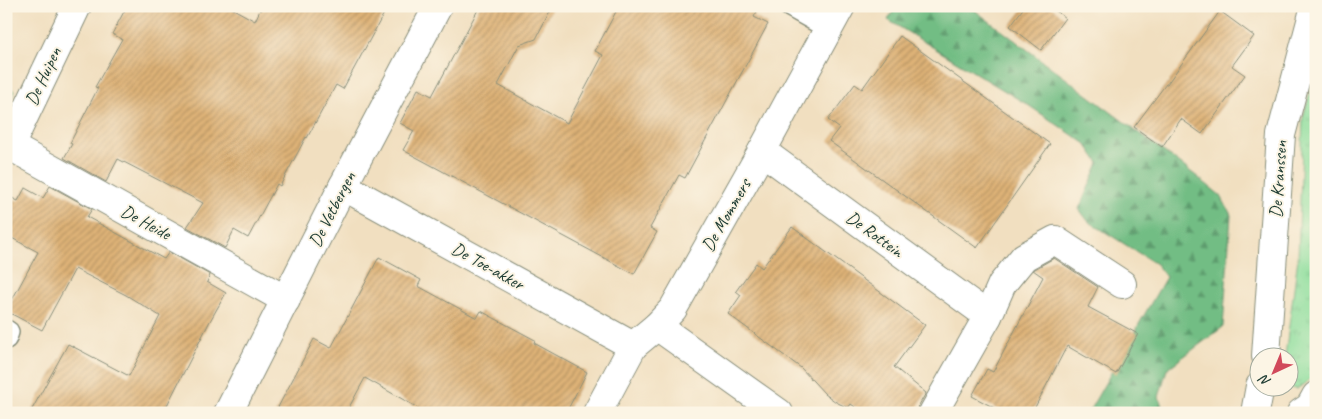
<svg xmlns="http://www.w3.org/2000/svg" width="1322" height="419" viewBox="0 0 1322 419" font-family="Caveat,sans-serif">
<defs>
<pattern id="grass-tufts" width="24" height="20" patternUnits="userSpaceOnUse" patternTransform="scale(1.25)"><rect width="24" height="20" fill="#8ede9d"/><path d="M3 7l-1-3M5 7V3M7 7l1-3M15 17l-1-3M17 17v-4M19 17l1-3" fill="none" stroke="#7abf88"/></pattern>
<pattern id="forest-firs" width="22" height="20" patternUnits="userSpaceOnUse" patternTransform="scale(1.25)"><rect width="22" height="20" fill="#72bd84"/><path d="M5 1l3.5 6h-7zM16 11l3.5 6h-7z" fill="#5d9b6d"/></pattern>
<pattern id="building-hatch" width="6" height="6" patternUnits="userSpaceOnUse" patternTransform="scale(1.25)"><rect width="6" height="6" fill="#deb277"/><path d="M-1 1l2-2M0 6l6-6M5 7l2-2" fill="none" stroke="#b39262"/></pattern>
</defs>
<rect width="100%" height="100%" fill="#fcf5e5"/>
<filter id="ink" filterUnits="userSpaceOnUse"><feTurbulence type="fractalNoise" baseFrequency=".02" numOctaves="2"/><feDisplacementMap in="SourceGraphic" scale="10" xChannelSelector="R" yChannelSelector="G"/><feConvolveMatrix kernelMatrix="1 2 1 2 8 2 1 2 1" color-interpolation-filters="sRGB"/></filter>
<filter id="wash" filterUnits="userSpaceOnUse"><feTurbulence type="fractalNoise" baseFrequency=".0096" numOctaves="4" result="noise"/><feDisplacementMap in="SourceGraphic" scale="20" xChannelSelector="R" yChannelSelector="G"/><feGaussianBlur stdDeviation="1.12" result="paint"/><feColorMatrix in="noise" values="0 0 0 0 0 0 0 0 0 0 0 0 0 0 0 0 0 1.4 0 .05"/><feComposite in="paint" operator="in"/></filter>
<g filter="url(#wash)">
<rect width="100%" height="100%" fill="#f1dfc0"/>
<polygon fill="url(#grass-tufts)" stroke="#568e68" points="1316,69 1316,370 1312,378 1297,389 1284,387 1290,386 1290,356 1285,356 1298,258 1303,118"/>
<polygon fill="url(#forest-firs)" stroke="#487d5c" points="896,6 969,6 1195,175 1221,196 1231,215 1223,327 1167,369 1159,397 1164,413 1088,413 1166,277 1156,264 1088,221 1079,209 1099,163 1086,144 1028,105 888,20"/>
<polygon fill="#8ede9d" stroke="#568e68" points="6,86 15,91 6,108"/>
<g id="blocks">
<g fill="url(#building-hatch)">
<polygon points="127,6 228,6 255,21 262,6 388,6 343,89 336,85 307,138 306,137 280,186 277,184 248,238 234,230 225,248 187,227 203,203 118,159 106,182 64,158 72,144 70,143 98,88 95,87 122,39 112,34"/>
<polygon points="480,6 553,6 536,39 519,45 498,85 567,123 603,55 595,51 619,6 760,6 754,17 768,24 685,178 679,175 650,228 657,232 634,274 403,150 414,131 400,123 418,89 432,96"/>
<polygon points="1025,6 1050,6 1065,18 1041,50 1010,26"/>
<polygon points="1220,11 1254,36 1232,66 1245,75 1202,134 1181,119 1162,147 1134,127 1166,84 1167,84"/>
<polygon points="900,36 1050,144 977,248 829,141 839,128 828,120 855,84 862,89"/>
<polygon points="50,186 92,209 87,217 164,259 169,252 210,275 207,282 226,293 210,321 163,413 30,413 68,344 129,376 160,316 126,295 75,269 42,330 6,311 38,252 6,235 6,195 18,201 25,188 43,198"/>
<polygon points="792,227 925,325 894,367 926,393 919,405 917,413 863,413 851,404 848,408 836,402 825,394 801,368 728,314 741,295 736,291 756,263 762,268"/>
<polygon points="379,257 421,280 418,286 477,318 481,311 535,340 534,343 587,372 566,413 427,413 365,378 346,413 275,413 314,339 331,348"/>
<polygon points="1054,258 1098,287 1088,307 1138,334 1116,374 1067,346 1032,413 1004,413 972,396 987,369 993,372 1043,277 1033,270"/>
</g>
</g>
</g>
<g filter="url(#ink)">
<use href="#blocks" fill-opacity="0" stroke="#888e7a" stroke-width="1"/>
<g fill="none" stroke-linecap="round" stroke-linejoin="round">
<g stroke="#888e7a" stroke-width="24">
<g id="service">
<polyline points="790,6 829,28"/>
<polyline points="6,331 8,332 6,338"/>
</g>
</g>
<g stroke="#888e7a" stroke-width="30">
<g id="minor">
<polyline points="6,145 10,146 286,300"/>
<polyline points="10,146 77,6"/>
<polyline points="762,151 988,316"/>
<polyline points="343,186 633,346"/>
<polyline points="657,326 779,413"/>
<polyline points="1266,356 1281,135 1315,6"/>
<polyline points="228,413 343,186 438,6"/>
<polyline points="597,413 633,346 657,326 673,309 762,151 841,6"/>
<polyline points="933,413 988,316 1002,284 1024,257 1055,240 1122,284"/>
<polyline points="1255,413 1260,386"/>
<polyline points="1301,413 1310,407 1316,396"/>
</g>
</g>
<use href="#service" stroke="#fff" stroke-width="21"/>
<use href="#minor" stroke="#fff" stroke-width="28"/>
</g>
</g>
<g text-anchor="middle" stroke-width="4" stroke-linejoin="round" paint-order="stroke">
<g font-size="18" fill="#1f3d34" stroke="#fcf5e5">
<text transform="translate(43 76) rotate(-65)" y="6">De Huipen</text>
<text transform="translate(1278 179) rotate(-86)" y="6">De Kranssen</text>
<text transform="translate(332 209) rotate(-63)" y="6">De Vetbergen</text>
<text transform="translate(726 215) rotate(-60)" y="6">De Mommers</text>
<text transform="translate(146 222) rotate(29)" y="6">De Heide</text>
<text transform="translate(875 234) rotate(36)" y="6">De Rottein</text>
<text transform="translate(488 266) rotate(29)" y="6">De Toe-akker</text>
</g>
</g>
<rect width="1322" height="419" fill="none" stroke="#fcf5e5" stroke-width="25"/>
<g transform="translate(1274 372) rotate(224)"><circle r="24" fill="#fcf5e5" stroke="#a4ab9e"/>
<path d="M0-4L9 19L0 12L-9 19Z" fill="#d1495b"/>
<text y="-8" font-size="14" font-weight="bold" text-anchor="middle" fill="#1f3d34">N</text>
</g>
</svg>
